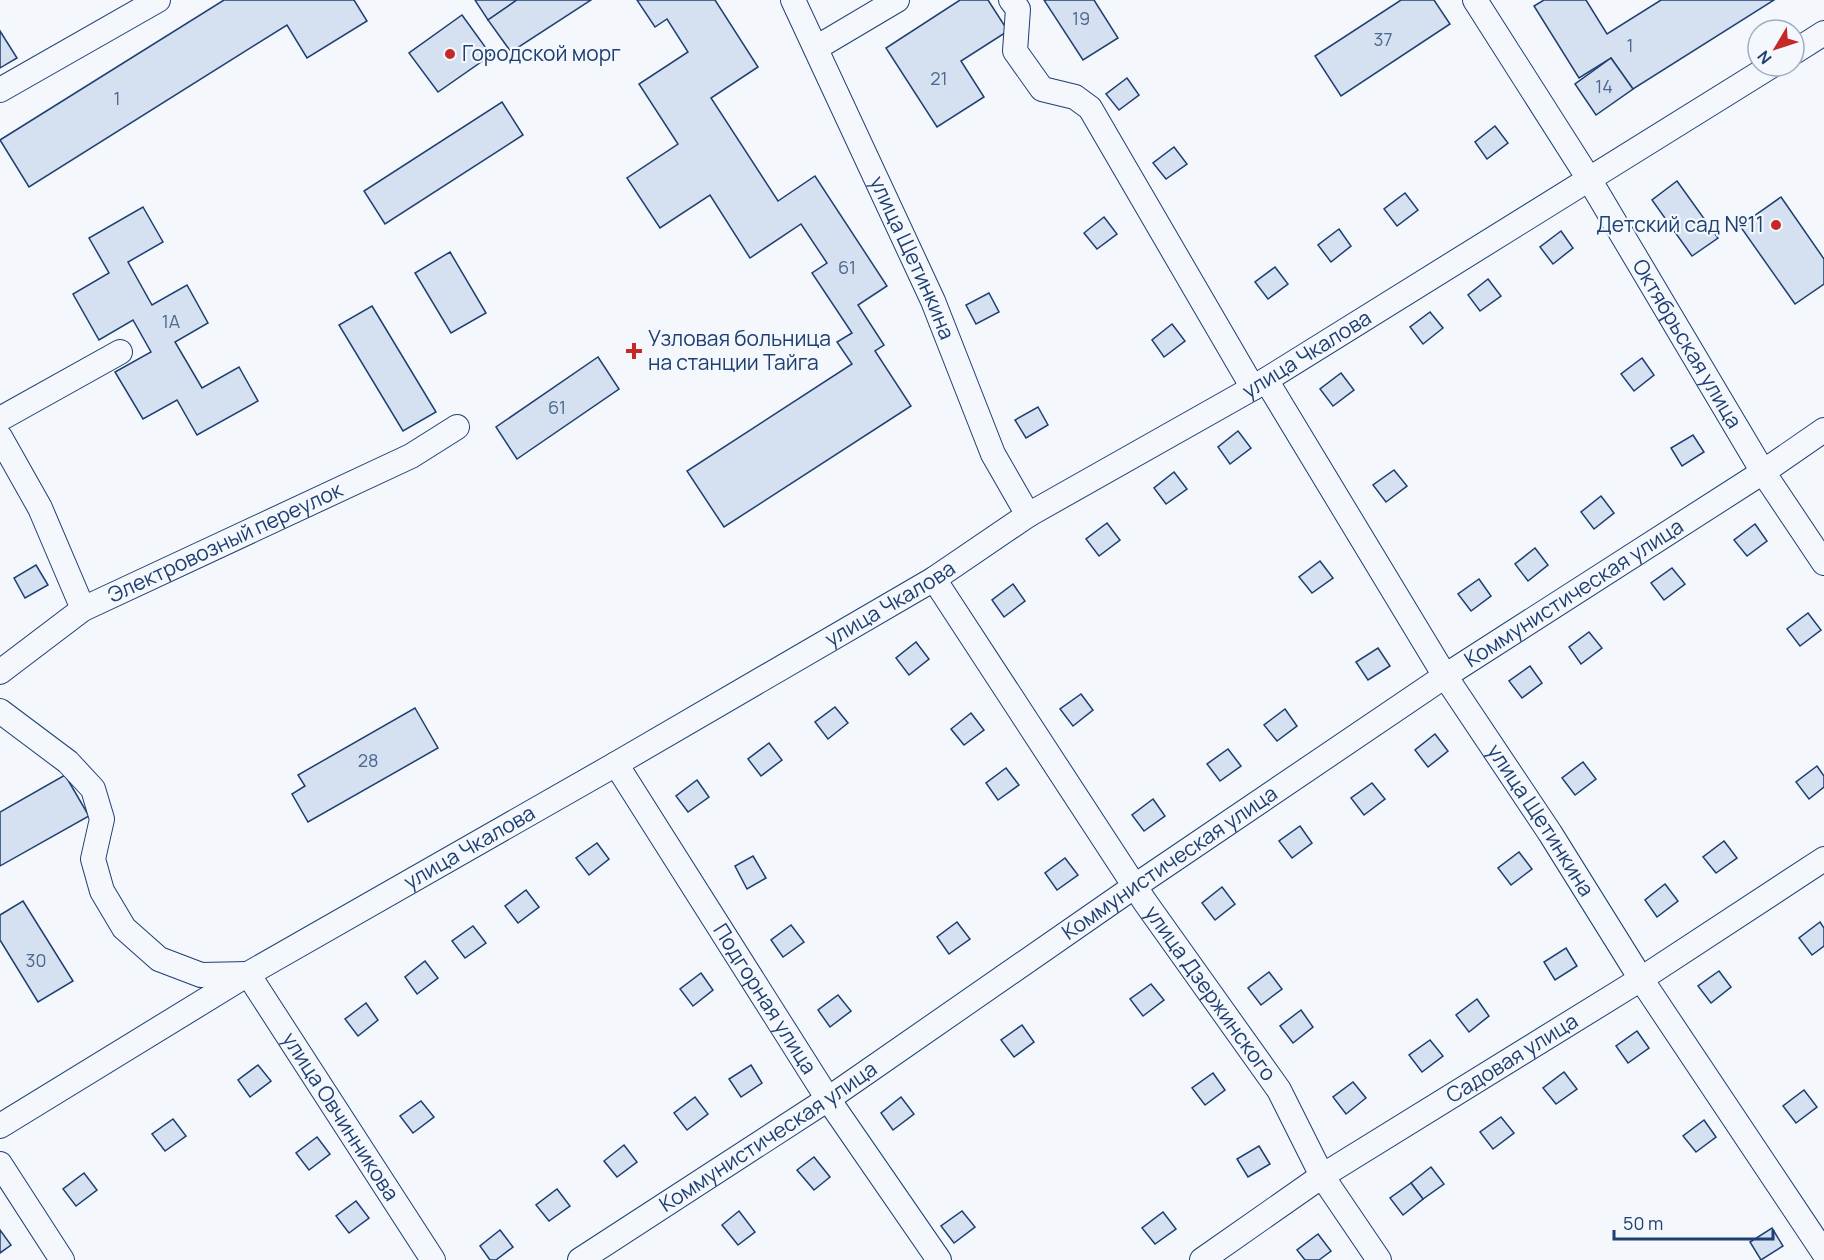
<svg xmlns="http://www.w3.org/2000/svg" width="1824" height="1260" viewBox="0 0 1824 1260" font-family="Manrope,sans-serif">
<rect width="100%" height="100%" fill="#f4f7fb"/>
<g fill="#d5e0f0" stroke="#1d3f73" stroke-width="1.5">
<polygon points="224,0 354,0 367,21 307,58 287,25 29,187 0,140"/>
<polygon points="475,0 517,0 488,20"/>
<polygon points="517,0 591,0 511,52 488,20"/>
<polygon points="637,0 715,0 758,67 711,98 778,201 815,176 887,286 858,305 884,345 875,351 911,406 724,527 687,471 852,364 837,342 852,333 812,273 827,263 801,224 750,258 710,195 660,228 627,178 678,144 639,84 688,52 667,19 655,27"/>
<polygon points="960,0 988,0 1008,31 961,61 984,97 937,127 886,48"/>
<polygon points="1044,0 1094,0 1118,38 1083,60"/>
<polygon points="1401,0 1434,0 1450,24 1341,96 1315,56"/>
<polygon points="1544,0 1586,0 1607,34 1661,0 1774,0 1633,89 1611,58 1579,78 1534,6"/>
<polygon points="462,15 491,55 438,92 409,53"/>
<polygon points="0,31 17,58 0,68"/>
<polygon points="1611,58 1633,89 1596,115 1575,84"/>
<polygon points="1127,78 1139,95 1119,110 1106,94"/>
<polygon points="502,102 523,135 385,224 364,191"/>
<polygon points="1495,126 1508,143 1487,159 1475,142"/>
<polygon points="1174,147 1187,164 1166,179 1153,163"/>
<polygon points="1677,181 1718,238 1692,256 1652,200"/>
<polygon points="1405,193 1418,210 1397,226 1384,209"/>
<polygon points="1781,197 1824,259 1824,284 1795,304 1740,226"/>
<polygon points="143,207 163,242 128,262 152,305 187,285 208,323 175,342 202,388 239,367 258,401 197,435 177,400 143,419 115,372 151,352 133,320 99,340 73,294 109,273 89,238"/>
<polygon points="1104,217 1117,234 1097,249 1084,233"/>
<polygon points="1339,229 1351,246 1331,262 1318,245"/>
<polygon points="1561,231 1573,248 1553,264 1540,247"/>
<polygon points="450,252 486,313 451,333 415,273"/>
<polygon points="1275,267 1288,284 1268,299 1255,282"/>
<polygon points="1488,279 1501,296 1480,311 1468,295"/>
<polygon points="989,293 999,312 976,324 966,305"/>
<polygon points="372,306 436,412 403,431 339,325"/>
<polygon points="1430,312 1443,328 1423,344 1410,327"/>
<polygon points="1172,324 1185,341 1164,357 1152,340"/>
<polygon points="598,357 619,389 517,459 496,427"/>
<polygon points="1642,358 1654,375 1634,391 1621,374"/>
<polygon points="1341,373 1354,390 1333,406 1320,389"/>
<polygon points="1038,407 1048,425 1026,438 1015,420"/>
<polygon points="1238,431 1251,448 1230,464 1218,447"/>
<polygon points="1693,435 1704,452 1682,466 1671,448"/>
<polygon points="1394,470 1407,486 1386,502 1373,485"/>
<polygon points="1174,472 1187,489 1166,504 1154,488"/>
<polygon points="1601,496 1614,513 1594,529 1581,512"/>
<polygon points="1107,523 1120,540 1099,556 1086,539"/>
<polygon points="1755,524 1767,541 1747,556 1734,540"/>
<polygon points="1535,548 1548,565 1528,581 1515,564"/>
<polygon points="1320,561 1333,578 1312,593 1299,577"/>
<polygon points="36,565 48,585 25,598 14,578"/>
<polygon points="1672,568 1685,584 1664,600 1651,583"/>
<polygon points="1479,579 1491,596 1471,611 1458,594"/>
<polygon points="1013,584 1025,601 1004,617 992,600"/>
<polygon points="1808,613 1821,630 1800,646 1787,629"/>
<polygon points="1589,632 1602,648 1581,664 1569,647"/>
<polygon points="916,642 929,659 909,675 896,658"/>
<polygon points="1378,648 1390,666 1368,680 1356,662"/>
<polygon points="1530,666 1542,683 1522,698 1509,681"/>
<polygon points="1081,694 1093,710 1073,726 1060,709"/>
<polygon points="835,707 848,723 828,739 815,722"/>
<polygon points="415,708 438,748 308,822 292,794 305,786 298,775"/>
<polygon points="1285,709 1297,726 1277,741 1264,725"/>
<polygon points="971,713 984,730 964,745 951,729"/>
<polygon points="1435,734 1448,751 1428,767 1415,750"/>
<polygon points="769,743 782,760 761,776 748,759"/>
<polygon points="1228,749 1241,766 1220,781 1207,764"/>
<polygon points="1583,762 1596,779 1575,795 1562,778"/>
<polygon points="1817,766 1824,776 1824,787 1809,799 1796,782"/>
<polygon points="1006,768 1019,785 998,800 986,783"/>
<polygon points="65,775 89,816 0,866 0,812"/>
<polygon points="697,780 709,797 688,812 676,796"/>
<polygon points="1372,783 1385,799 1364,815 1351,798"/>
<polygon points="1153,799 1165,816 1144,831 1132,815"/>
<polygon points="1300,826 1312,843 1292,858 1279,841"/>
<polygon points="1724,841 1737,858 1716,873 1703,857"/>
<polygon points="597,843 609,859 589,875 576,858"/>
<polygon points="1519,852 1532,869 1511,885 1498,868"/>
<polygon points="753,856 766,878 747,889 735,866"/>
<polygon points="1065,858 1078,875 1057,890 1045,873"/>
<polygon points="1665,884 1678,901 1657,917 1645,900"/>
<polygon points="1222,887 1235,904 1215,920 1202,903"/>
<polygon points="526,890 539,907 518,923 505,906"/>
<polygon points="23,901 73,981 38,1002 0,940 0,915"/>
<polygon points="957,922 970,939 949,954 937,937"/>
<polygon points="1820,922 1824,928 1824,946 1812,955 1799,938"/>
<polygon points="791,925 804,942 783,957 771,940"/>
<polygon points="473,926 486,943 465,958 452,941"/>
<polygon points="1566,948 1577,966 1555,980 1544,962"/>
<polygon points="425,961 438,978 417,994 405,977"/>
<polygon points="1719,971 1731,987 1711,1003 1698,986"/>
<polygon points="1269,972 1282,989 1261,1005 1248,988"/>
<polygon points="701,973 713,990 693,1006 680,989"/>
<polygon points="1151,984 1164,1000 1143,1016 1130,999"/>
<polygon points="838,995 851,1011 830,1027 818,1010"/>
<polygon points="1477,999 1489,1016 1469,1032 1456,1015"/>
<polygon points="366,1003 378,1020 358,1036 345,1019"/>
<polygon points="1301,1010 1313,1027 1293,1043 1280,1026"/>
<polygon points="1022,1025 1034,1042 1014,1057 1001,1040"/>
<polygon points="1637,1031 1649,1048 1628,1063 1616,1046"/>
<polygon points="1430,1040 1443,1056 1422,1072 1409,1055"/>
<polygon points="258,1065 271,1081 250,1097 238,1080"/>
<polygon points="751,1065 762,1083 741,1097 729,1079"/>
<polygon points="1564,1072 1577,1089 1556,1104 1543,1088"/>
<polygon points="1213,1073 1225,1090 1205,1105 1192,1088"/>
<polygon points="1353,1082 1366,1098 1346,1114 1333,1097"/>
<polygon points="1804,1090 1817,1107 1796,1123 1783,1106"/>
<polygon points="695,1097 708,1114 687,1130 674,1113"/>
<polygon points="901,1097 914,1114 893,1130 881,1113"/>
<polygon points="421,1101 434,1117 413,1133 400,1116"/>
<polygon points="1501,1117 1514,1133 1493,1149 1480,1132"/>
<polygon points="173,1119 186,1136 165,1151 152,1134"/>
<polygon points="1704,1120 1716,1137 1696,1152 1683,1136"/>
<polygon points="317,1137 330,1154 309,1170 296,1153"/>
<polygon points="624,1145 637,1162 617,1177 604,1161"/>
<polygon points="1259,1146 1270,1164 1248,1177 1237,1159"/>
<polygon points="814,1157 830,1177 814,1190 797,1170"/>
<polygon points="1431,1167 1444,1184 1423,1199 1411,1183"/>
<polygon points="84,1173 97,1190 76,1206 63,1189"/>
<polygon points="1411,1183 1423,1199 1403,1215 1390,1198"/>
<polygon points="557,1189 570,1206 549,1221 536,1205"/>
<polygon points="356,1201 369,1218 349,1233 336,1216"/>
<polygon points="739,1211 755,1232 738,1245 722,1225"/>
<polygon points="962,1211 975,1227 954,1243 941,1226"/>
<polygon points="1163,1212 1176,1229 1155,1244 1142,1228"/>
<polygon points="1772,1228 1783,1246 1761,1260 1750,1242"/>
<polygon points="0,1230 11,1245 0,1253"/>
<polygon points="500,1230 513,1247 496,1260 490,1260 480,1246"/>
<polygon points="1318,1234 1331,1251 1319,1260 1305,1260 1297,1250"/>
</g>
<g fill="none" stroke-linecap="round" stroke-linejoin="round">
<g stroke="#1d3f73" stroke-width="26">
<g id="minor">
<path id="s1" d="M793 0 933 301 993 454 1028 515"/>
<polyline points="1011,0 1018,9 1015,51 1042,89 1075,97 1090,108 1253,388"/>
<path id="s2" d="M1475 0 1589 179 1763 472 1824 563"/>
<polyline points="816,48 897,0"/>
<polyline points="1794,52 1824,33"/>
<polyline points="0,90 158,0"/>
<path id="s3" d="M1266 380 1445 676 1550 833 1641 979 1824 1253"/>
<polyline points="0,419 120,352"/>
<polyline points="0,437 40,508 83,609"/>
<path id="s4" d="M934 579 1145 902 1279 1090 1322 1176 1379 1260"/>
<path id="s5" d="M0 672 83 609 411 456 457 427"/>
<path id="s6" d="M0 711 68 762 93 789 102 819 93 859 102 891 124 928 159 959 201 975 248 974 433 1260"/>
<path id="s7" d="M616 764 828 1099 939 1260"/>
<path id="s8" d="M0 1126 248 974 616 764 934 579 1028 515 1253 388 1771 66"/>
<polyline points="0,1164 62,1260"/>
<path id="s9" d="M580 1260 828 1099 1135 886 1445 676 1763 472 1824 430"/>
<path id="s10" d="M1202 1260 1322 1176 1641 979 1824 859"/>
</g>
</g>
<use href="#minor" stroke="#f4f7fb" stroke-width="24"/>
</g>
<g fill="#c62828" stroke="#f4f7fb" stroke-width="2">
<circle cx="450" cy="54" r="6"/>
<circle cx="1776" cy="225" r="6"/>
<path d="M631 342h6v6h6v6h-6v6h-6v-6h-6v-6h6z"/>
</g>
<g text-anchor="middle" stroke-width="4.5" stroke-linejoin="round" paint-order="stroke">
<g font-size="18" fill="#4b6792">
<text x="1081" y="25">19</text>
<text x="1383" y="46">37</text>
<text x="1630" y="52">1</text>
<text x="939" y="85">21</text>
<text x="1604" y="93">14</text>
<text x="117" y="105">1</text>
<text x="847" y="274">61</text>
<text x="171" y="328">1А</text>
<text x="557" y="414">61</text>
<text x="368" y="767">28</text>
<text x="36" y="967">30</text>
</g>
<g font-size="21" fill="#1d3f73" stroke="#f4f7fb" text-anchor="start">
<text x="462" y="61">Городской морг</text>
<text x="1764" y="232" text-anchor="end">Детский сад №11</text>
<text x="648" y="346">Узловая больница<tspan x="648" dy="24">на станции Тайга</tspan></text>
</g>
<g font-size="21" fill="#1d3f73" stroke="#f4f7fb">
<text dy="7" stroke="none"><textPath href="#s1" startOffset="284">улица Щетинкина</textPath></text>
<text dy="7" stroke="none"><textPath href="#s2" startOffset="404">Октябрьская улица</textPath></text>
<text dy="7" stroke="none"><textPath href="#s8" startOffset="1518">улица Чкалова</textPath></text>
<text dy="7" stroke="none"><textPath href="#s5" startOffset="261">Электровозный переулок</textPath></text>
<text dy="7" stroke="none"><textPath href="#s9" startOffset="1197">Коммунистическая улица</textPath></text>
<text dy="7" stroke="none"><textPath href="#s8" startOffset="1032">улица Чкалова</textPath></text>
<text dy="7" stroke="none"><textPath href="#s3" startOffset="519">улица Щетинкина</textPath></text>
<text dy="7" stroke="none"><textPath href="#s8" startOffset="546">улица Чкалова</textPath></text>
<text dy="7" stroke="none"><textPath href="#s9" startOffset="711">Коммунистическая улица</textPath></text>
<text dy="7" stroke="none"><textPath href="#s4" startOffset="498">улица Дзержинского</textPath></text>
<text dy="7" stroke="none"><textPath href="#s7" startOffset="278">Подгорная улица</textPath></text>
<text dy="7" stroke="none"><textPath href="#s10" startOffset="370">Садовая улица</textPath></text>
<text dy="7" stroke="none"><textPath href="#s6" startOffset="579">улица Овчинникова</textPath></text>
<text dy="7" stroke="none"><textPath href="#s9" startOffset="225">Коммунистическая улица</textPath></text>
</g>
</g>
<g transform="translate(1776 48) rotate(231)"><circle r="28" fill="#f4f7fb" stroke="#9eadc5" stroke-width="1.5"/>
<path d="M0-4.5L10 22L0 15L-10 22Z" fill="#c62828"/>
<text y="-9" font-size="16" font-weight="bold" text-anchor="middle" fill="#1d3f73">N</text>
</g>
<path d="M1614 1230v9h159v-9" fill="none" stroke="#1d3f73" stroke-width="3"/>
<text x="1623" y="1230" font-size="18" fill="#1d3f73" stroke="#f4f7fb" stroke-width="4.5" paint-order="stroke">50 m</text>
</svg>
